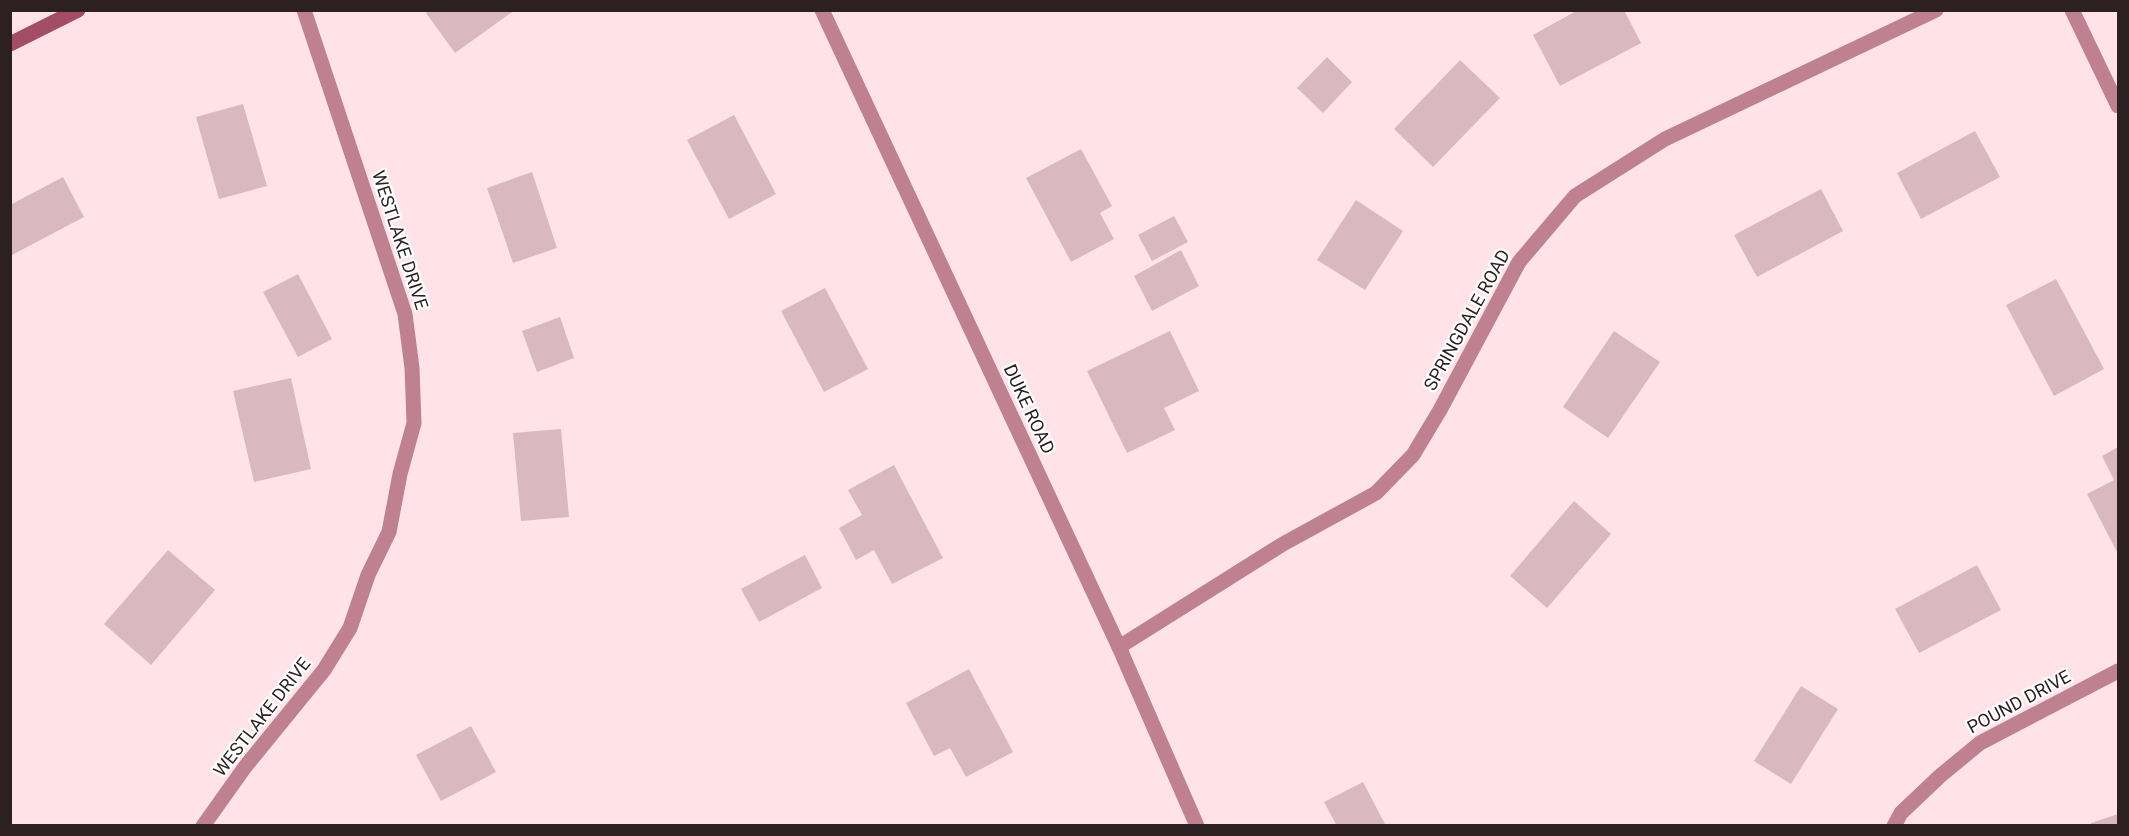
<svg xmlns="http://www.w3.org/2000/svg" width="2129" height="836" viewBox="0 0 2129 836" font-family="Roboto,sans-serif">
<rect width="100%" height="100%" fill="#ffe3e9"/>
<g fill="#dab8bf">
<polygon points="430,10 515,10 455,53 426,13"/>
<polygon points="1578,10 1624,10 1641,43 1560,86 1533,35"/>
<polygon points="1327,57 1352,82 1323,113 1297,88"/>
<polygon points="1460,60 1500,98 1433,167 1394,129"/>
<polygon points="243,104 267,186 219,199 196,117"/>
<polygon points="734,115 776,194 729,219 687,140"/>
<polygon points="1975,131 2000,177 1921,219 1897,173"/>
<polygon points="1081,149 1112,206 1100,213 1114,239 1071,262 1026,178"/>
<polygon points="532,172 557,248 513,263 487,188"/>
<polygon points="63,177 84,217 10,256 10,205"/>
<polygon points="1821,189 1843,231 1757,277 1734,235"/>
<polygon points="1356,200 1403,231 1365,290 1317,260"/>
<polygon points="1174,216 1188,242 1152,261 1138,235"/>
<polygon points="1181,250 1199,286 1152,311 1134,276"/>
<polygon points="298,274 332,339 298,357 263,292"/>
<polygon points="2056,279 2104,369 2054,396 2006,305"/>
<polygon points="825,288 868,369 824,392 781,311"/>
<polygon points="560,317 574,358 537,372 522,331"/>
<polygon points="1170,331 1199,391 1164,408 1175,430 1127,453 1087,371"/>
<polygon points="1614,331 1660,362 1608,438 1563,407"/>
<polygon points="291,378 311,469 254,482 233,391"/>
<polygon points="561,429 569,517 521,521 513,433"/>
<polygon points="2118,447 2118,554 2087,494 2114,480 2102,456"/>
<polygon points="894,465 943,558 892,584 874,550 856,560 839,528 862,515 848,490"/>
<polygon points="1574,501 1611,534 1547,608 1510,576"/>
<polygon points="168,550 215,590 151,665 104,624"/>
<polygon points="805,555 822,588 759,622 741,589"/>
<polygon points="1977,565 2001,610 1919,653 1895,609"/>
<polygon points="969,669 1013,752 966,777 950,748 934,756 906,703"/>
<polygon points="1801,686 1838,709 1791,784 1754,761"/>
<polygon points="471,726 496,772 441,801 416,755"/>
<polygon points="1363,782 1386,826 1337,826 1324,802"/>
<polygon points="2118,814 2118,826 2091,826 2091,823"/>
</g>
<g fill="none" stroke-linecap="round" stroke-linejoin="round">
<g stroke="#bf8190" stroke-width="15">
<polyline points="822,10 1119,647 1197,826"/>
<polyline points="2072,10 2118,106"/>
<polyline points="1119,647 1283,544 1376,493 1413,455 1440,410 1519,262 1575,196 1665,139 1936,10"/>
<polyline points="203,826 245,767 324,670 350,628 368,575 389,532 400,474 414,423 412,368 405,314 304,10"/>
<polyline points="1894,826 1901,813 1940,776 1980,743 2118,671"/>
</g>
<polyline stroke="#a34c65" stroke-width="15" points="10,44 78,10"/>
</g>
<g text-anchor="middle" stroke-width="4.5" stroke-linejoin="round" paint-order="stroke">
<g font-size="18" fill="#2c2023" stroke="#fff">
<text transform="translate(400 240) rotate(72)" y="6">WESTLAKE DRIVE</text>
<text transform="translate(1467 320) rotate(-61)" y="6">SPRINGDALE ROAD</text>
<text transform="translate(1029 409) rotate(65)" y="6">DUKE ROAD</text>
<text transform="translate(2019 702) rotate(-28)" y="6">POUND DRIVE</text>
<text transform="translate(262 717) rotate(-52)" y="6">WESTLAKE DRIVE</text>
</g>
</g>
<rect width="2129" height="836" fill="none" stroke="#2c2023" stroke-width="24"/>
</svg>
